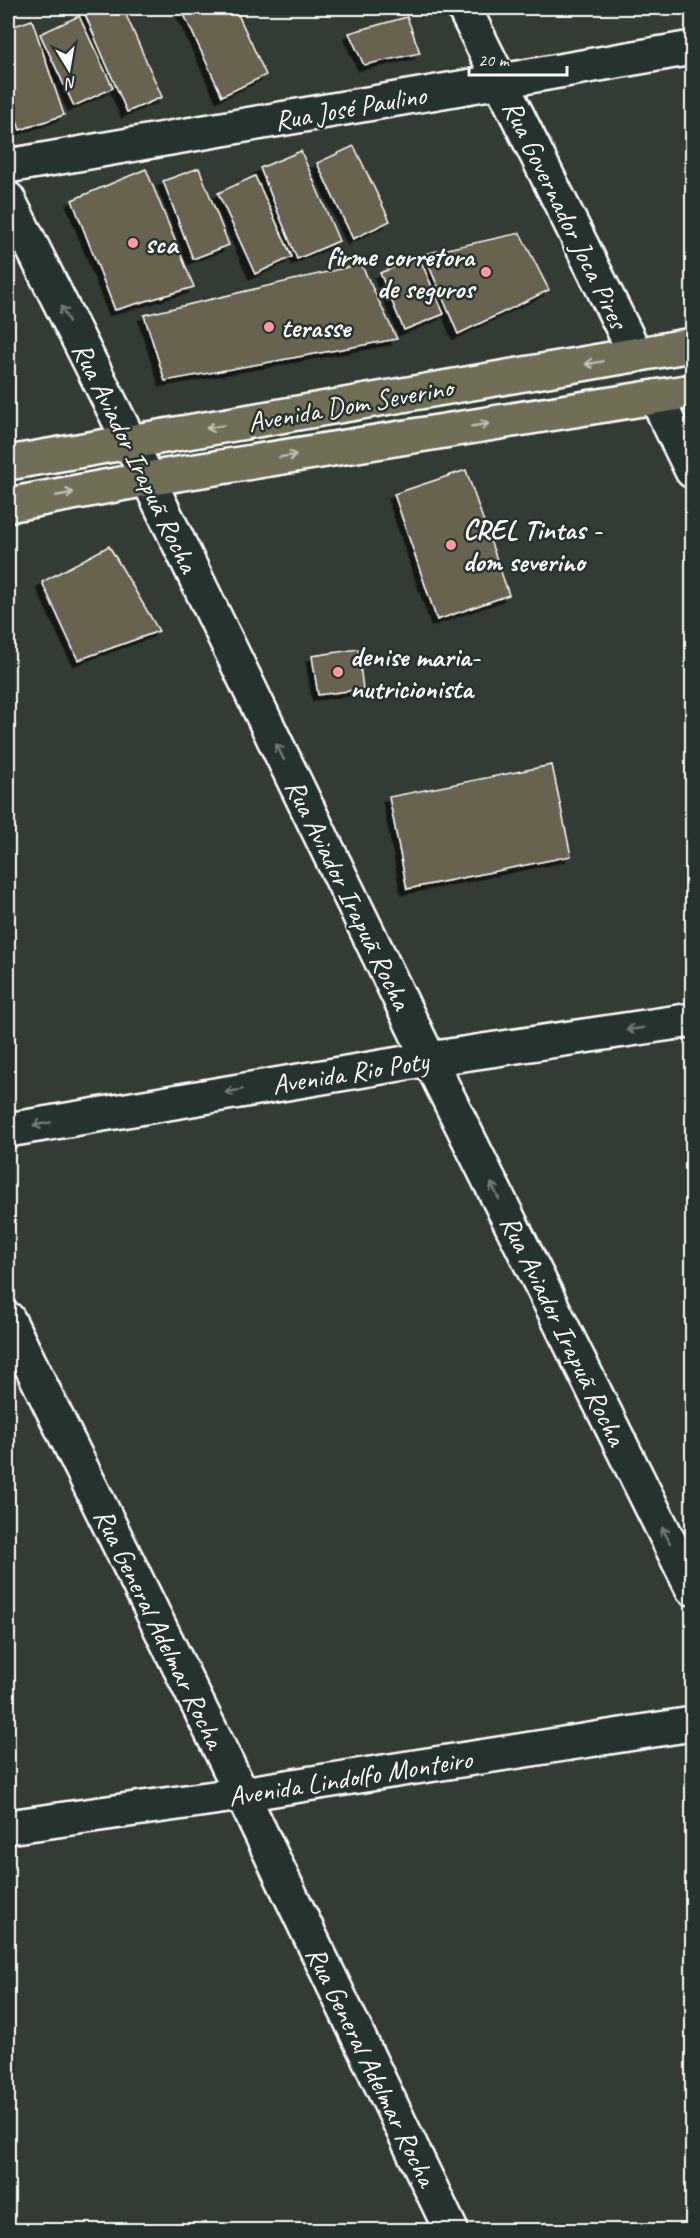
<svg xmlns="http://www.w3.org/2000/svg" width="700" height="2238" viewBox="0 0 700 2238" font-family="Caveat,sans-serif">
<defs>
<filter id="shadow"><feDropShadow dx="-5.5" dy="5.5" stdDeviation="0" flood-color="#0009"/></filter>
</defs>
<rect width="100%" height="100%" fill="#333c34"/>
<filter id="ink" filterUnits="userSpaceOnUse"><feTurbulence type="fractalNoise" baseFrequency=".0167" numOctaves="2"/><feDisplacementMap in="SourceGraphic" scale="12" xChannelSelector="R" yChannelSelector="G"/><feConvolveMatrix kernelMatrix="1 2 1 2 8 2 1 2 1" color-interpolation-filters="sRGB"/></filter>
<g filter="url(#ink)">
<g fill="#686251" stroke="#fff" stroke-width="1.5" filter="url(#shadow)">
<polygon points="95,8 123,8 162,97 127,112 84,12"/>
<polygon points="181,8 235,8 266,75 222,96"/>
<polygon points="79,16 113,88 74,106 40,34"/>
<polygon points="407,17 420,53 364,65 349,33"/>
<polygon points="32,20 64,115 20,130 8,95 8,28"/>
<polygon points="354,146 390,221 353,239 317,163"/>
<polygon points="301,151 339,241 297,259 260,168"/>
<polygon points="199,168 229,245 193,259 163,181"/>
<polygon points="146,169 194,287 115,310 72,200"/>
<polygon points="255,176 292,257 255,274 218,193"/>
<polygon points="520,233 549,290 458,334 424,254"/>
<polygon points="419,257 444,314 404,330 380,273"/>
<polygon points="361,264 397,339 165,381 144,315"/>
<polygon points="466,470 509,595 437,620 394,494"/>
<polygon points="109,546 159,631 78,660 42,582"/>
<polygon points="358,649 363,689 318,695 312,656"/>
<polygon points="552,765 571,856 407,889 389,797"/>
</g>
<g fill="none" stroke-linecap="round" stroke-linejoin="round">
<g stroke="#fff" stroke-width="38">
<g id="minor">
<polyline points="464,8 636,355"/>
<polyline points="8,166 692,48"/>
<polyline points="8,199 130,442 429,1059 692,1588"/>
<polyline points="656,397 692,471"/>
<polyline points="8,1130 429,1059 692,1020"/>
<polyline points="8,1319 242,1794 451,2230"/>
<polyline points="8,1827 242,1794 692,1724"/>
</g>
</g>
<g stroke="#fff" stroke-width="38">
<g id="major">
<polyline points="8,463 692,345"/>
<polyline points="8,505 147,479 692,391"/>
</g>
</g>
<use href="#minor" stroke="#26332d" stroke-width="33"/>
<use href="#major" stroke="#716e59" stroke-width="33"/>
</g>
<defs><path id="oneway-shaft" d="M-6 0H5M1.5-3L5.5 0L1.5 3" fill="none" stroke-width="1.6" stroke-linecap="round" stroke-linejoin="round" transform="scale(1.5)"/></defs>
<g stroke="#727a76">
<use href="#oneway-shaft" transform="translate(65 314) rotate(-117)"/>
<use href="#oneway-shaft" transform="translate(280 752) rotate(-116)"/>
<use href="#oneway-shaft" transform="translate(635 1029) rotate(172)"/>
<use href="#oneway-shaft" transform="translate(234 1091) rotate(170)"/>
<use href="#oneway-shaft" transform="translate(42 1124) rotate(170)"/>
<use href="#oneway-shaft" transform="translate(495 1191) rotate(-116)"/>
<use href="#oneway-shaft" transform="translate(666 1535) rotate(-116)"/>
</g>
<g stroke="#bfbeb4">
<use href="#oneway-shaft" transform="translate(594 363) rotate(170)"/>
<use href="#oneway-shaft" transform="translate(480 425) rotate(-9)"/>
<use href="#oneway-shaft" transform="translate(215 427) rotate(170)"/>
<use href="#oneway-shaft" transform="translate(288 456) rotate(-9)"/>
<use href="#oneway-shaft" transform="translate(65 494) rotate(-11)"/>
</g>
</g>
<g fill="#ff9aa2" stroke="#26332d" stroke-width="2">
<circle cx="133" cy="243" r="6"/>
<circle cx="486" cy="272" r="6"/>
<circle cx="269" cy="327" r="6"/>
<circle cx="451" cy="545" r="6"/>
<circle cx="338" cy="672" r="6"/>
</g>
<g text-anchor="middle" stroke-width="5" stroke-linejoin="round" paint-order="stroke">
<g font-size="28" fill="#fff" stroke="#26332d">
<text transform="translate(350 107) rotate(-10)" y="10">Rua José Paulino</text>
<text transform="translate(566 214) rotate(64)" y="10">Rua Governador Joca Pires</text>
<text transform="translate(350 404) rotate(-10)" y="10">Avenida Dom Severino</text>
<text transform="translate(136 457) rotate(64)" y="10">Rua Aviador Irapuã Rocha</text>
<text transform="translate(349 894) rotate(64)" y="10">Rua Aviador Irapuã Rocha</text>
<text transform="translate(350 1072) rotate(-9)" y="10">Avenida Rio Poty</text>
<text transform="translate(564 1330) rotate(64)" y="10">Rua Aviador Irapuã Rocha</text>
<text transform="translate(160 1628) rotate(64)" y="10">Rua General Adelmar Rocha</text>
<text transform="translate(350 1777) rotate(-9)" y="10">Avenida Lindolfo Monteiro</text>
<text transform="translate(372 2066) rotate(64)" y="10">Rua General Adelmar Rocha</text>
</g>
<g font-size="28" font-weight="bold" fill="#fff" stroke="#26332d" text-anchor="start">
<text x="145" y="253">sca</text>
<text x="474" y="266" text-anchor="end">firme corretora<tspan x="474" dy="32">de seguros</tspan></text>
<text x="281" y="337">terasse</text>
<text x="463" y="539">CREL Tintas -<tspan x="463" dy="32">dom severino</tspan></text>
<text x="350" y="666">denise maria-<tspan x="350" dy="32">nutricionista</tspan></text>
</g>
</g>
<rect width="700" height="2238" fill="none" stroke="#26332d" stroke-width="30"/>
<rect x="15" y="15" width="670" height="2208" fill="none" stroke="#fff" stroke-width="2" filter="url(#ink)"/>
<g transform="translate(69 69) rotate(169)" stroke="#26332d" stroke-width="4.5" paint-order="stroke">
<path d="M0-4.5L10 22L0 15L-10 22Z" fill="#ffffff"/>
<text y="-9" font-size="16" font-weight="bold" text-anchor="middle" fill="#ffffff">N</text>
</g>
<path d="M469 66v9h98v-9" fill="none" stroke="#ffffff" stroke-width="3"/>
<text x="478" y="66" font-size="18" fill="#ffffff" stroke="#26332d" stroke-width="4.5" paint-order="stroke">20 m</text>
</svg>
